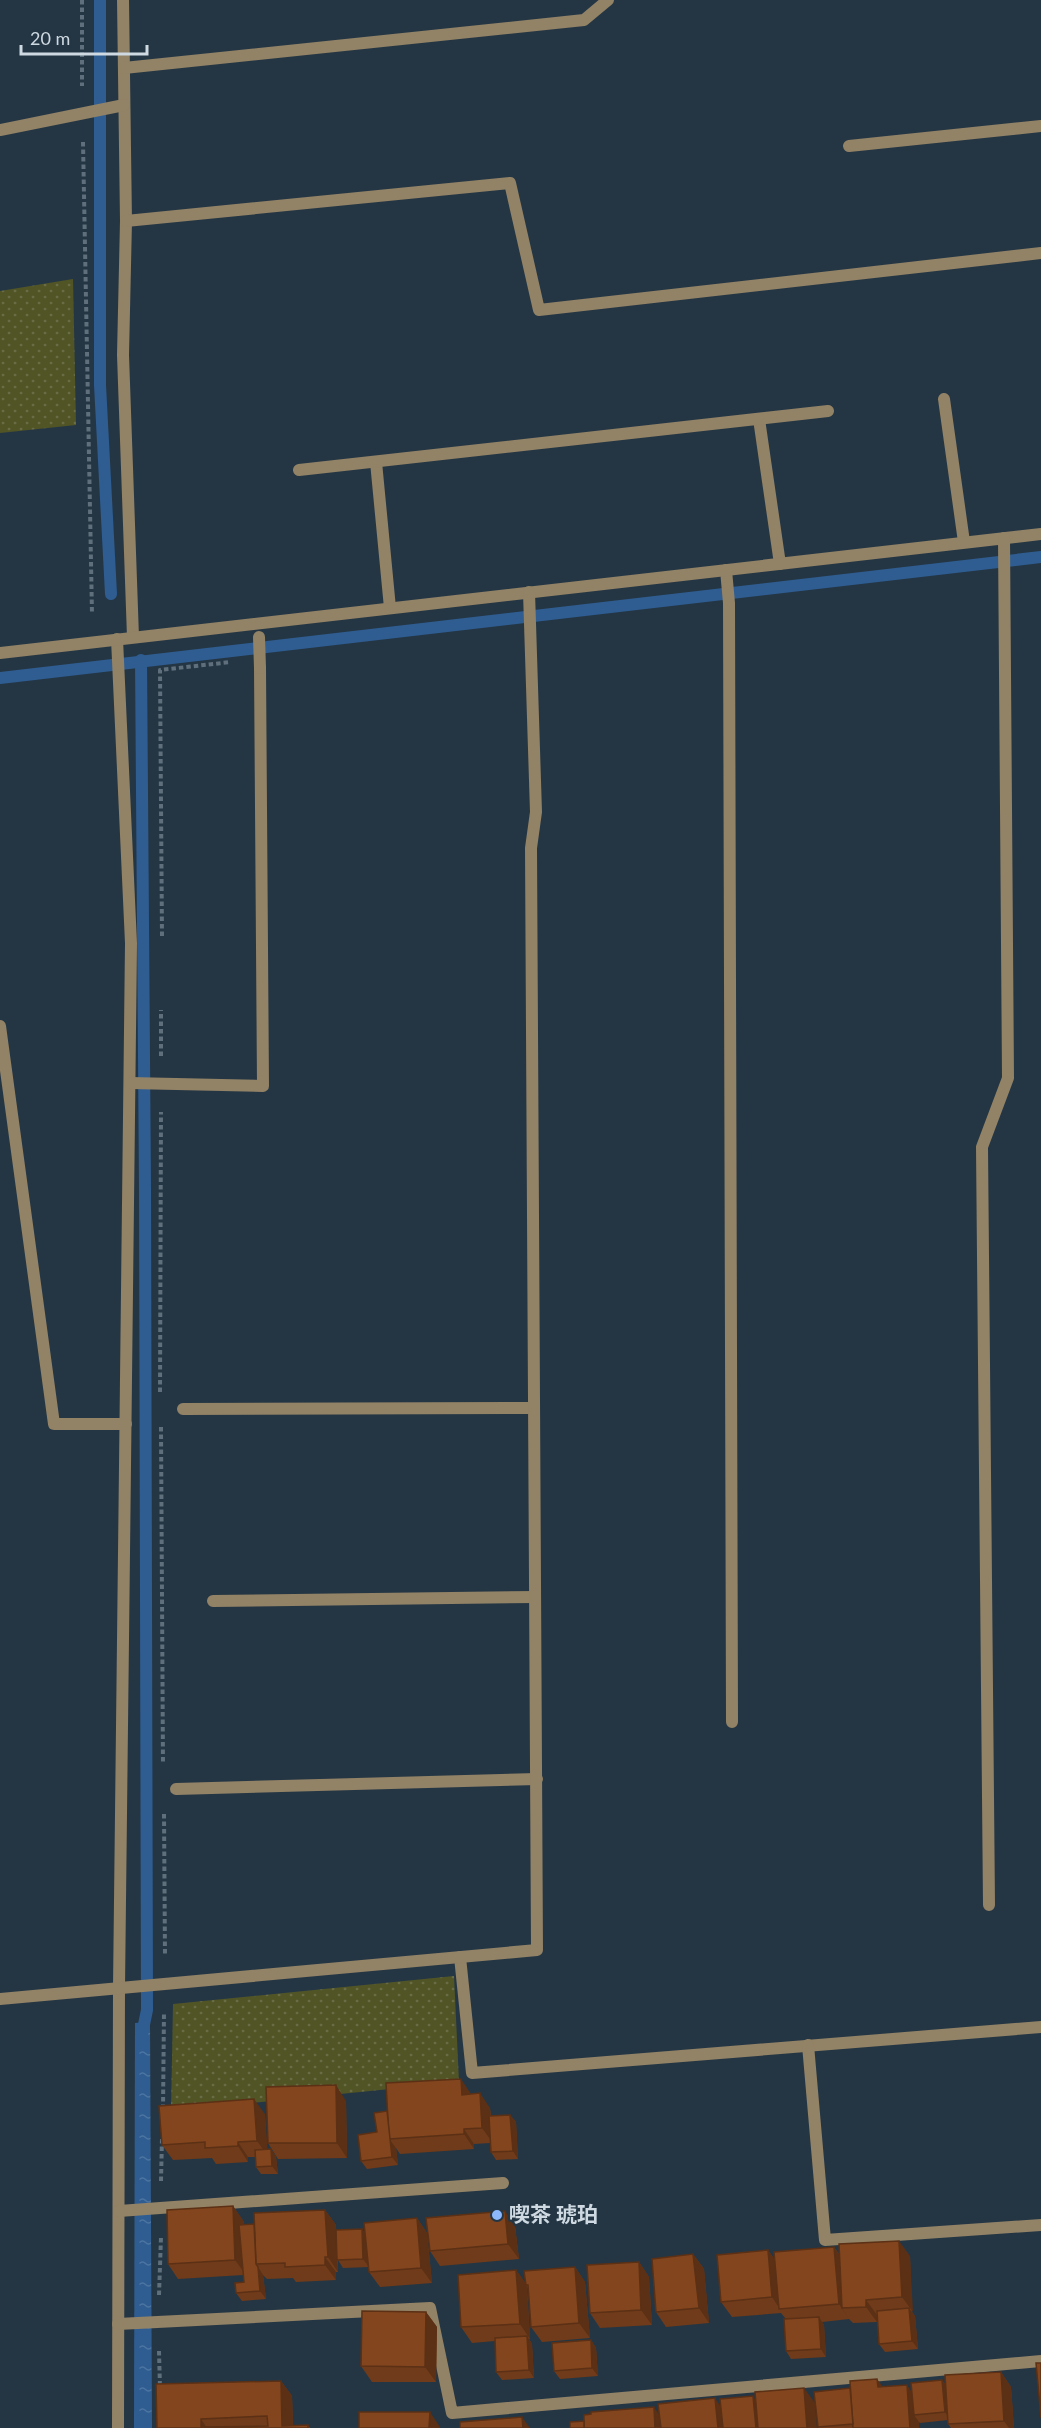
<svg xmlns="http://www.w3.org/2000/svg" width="1041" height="2428" viewBox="0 0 1041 2428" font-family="Lato,'Noto Sans JP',sans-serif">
<defs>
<pattern id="grass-dots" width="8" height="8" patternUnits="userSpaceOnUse" patternTransform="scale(1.5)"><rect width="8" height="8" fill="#515425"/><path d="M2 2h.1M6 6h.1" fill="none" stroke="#696c44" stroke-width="1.8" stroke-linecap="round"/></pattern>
<pattern id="water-ripples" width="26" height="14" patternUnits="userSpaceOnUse" patternTransform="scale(1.5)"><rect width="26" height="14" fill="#2f5d91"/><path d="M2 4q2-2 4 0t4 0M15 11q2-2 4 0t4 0" fill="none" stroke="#4c74a0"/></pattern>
</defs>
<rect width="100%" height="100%" fill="#243644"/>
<g fill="url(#grass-dots)">
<polygon points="73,279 76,425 0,433 0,291"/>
<polygon points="454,1976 459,2082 171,2111 173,2004"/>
</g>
<polygon fill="url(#water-ripples)" points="150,2022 152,2428 134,2428 135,2023"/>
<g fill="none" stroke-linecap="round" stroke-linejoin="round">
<g stroke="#2f5d91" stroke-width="12">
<polyline points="100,0 100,385 111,594"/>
<polyline points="141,660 145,1188 147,2010 141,2039"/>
<polyline points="0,678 1041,557"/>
</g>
<g stroke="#5f6f7b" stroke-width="4" stroke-dasharray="4.5 3" stroke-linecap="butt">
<polyline points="82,0 82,86"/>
<polyline points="83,142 92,614"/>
<polyline points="162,936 160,670 231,662"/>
<polyline points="161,1056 161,1010"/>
<polyline points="160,1392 161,1112"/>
<polyline points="161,1427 163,1764"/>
<polyline points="164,1814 165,1956"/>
<polyline points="163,2109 164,2012"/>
<polyline points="161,2181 162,2138"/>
<polyline points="159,2295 161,2237"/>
<polyline points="159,2351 160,2388"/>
</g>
<g stroke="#928266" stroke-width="12">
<polyline points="123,0 126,221 123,355 133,637"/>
<polyline points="124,68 584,20 608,0"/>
<polyline points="0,130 124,105"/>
<polyline points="849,146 1041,126"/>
<polyline points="126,221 510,183 539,310 1041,253"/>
<polyline points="944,399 964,542"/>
<polyline points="759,419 780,564"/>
<polyline points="376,462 390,608"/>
<polyline points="299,470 828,411"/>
<polyline points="726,570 729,603 732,1722"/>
<polyline points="117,639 131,943 119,1988 118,2428"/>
<polyline points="0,653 1041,534"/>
<polyline points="0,1026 54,1424 126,1424"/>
<polyline points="130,1083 263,1086 260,668"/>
<polyline points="183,1409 534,1408"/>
<polyline points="213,1601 535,1597"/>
<polyline points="176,1789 537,1779"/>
<polyline points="989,1905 982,1147 1008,1078 1004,538"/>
<polyline points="460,1957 472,2073 1041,2027"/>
<polyline points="0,1999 537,1950 531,848 536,812 529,592"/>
<polyline points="808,2045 825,2240 1041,2225"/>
<polyline points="119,2211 503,2183"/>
<polyline points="118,2324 430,2308 452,2413 1041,2361"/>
</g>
<polyline stroke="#928266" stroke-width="12" points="259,637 260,668"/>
</g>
<g fill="#703b1a">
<polygon points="471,2094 490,2108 491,2116 510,2115 516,2122 518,2159 496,2160 491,2152 490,2143 474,2144 474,2149 400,2154 396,2148 398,2165 367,2169 361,2161 387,2111 388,2113"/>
<polygon points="346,2101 347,2158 278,2159 268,2143"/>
<polygon points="265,2114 267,2150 271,2149 276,2157 278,2174 261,2174 256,2167 255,2157 248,2157 248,2162 216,2164 212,2158 173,2160 162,2145"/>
<polygon points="233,2206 244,2222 244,2225 254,2224 325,2210 336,2225 336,2230 362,2229 366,2235 417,2218 427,2233 432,2283 380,2287 369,2272 369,2267 343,2268 338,2260 338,2272 336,2272 336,2280 296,2282 293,2278 267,2279 263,2275 266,2299 242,2301 236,2293 244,2282 243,2275 178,2279 168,2264"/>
<polygon points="515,2226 519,2259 440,2266 430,2251"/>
<polygon points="834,2247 839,2254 910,2256 912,2312 915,2316 918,2349 885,2352 879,2344 877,2315 877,2322 853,2323 849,2319 822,2322 824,2325 826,2357 791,2359 786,2351 786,2319 781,2313 732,2317 721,2302 768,2250 775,2260"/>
<polygon points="693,2254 704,2269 709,2323 666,2327 656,2312"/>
<polygon points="639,2262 649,2277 652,2325 600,2328 590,2313"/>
<polygon points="575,2267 585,2282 590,2338 542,2342 531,2327 528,2289 527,2287 530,2339 529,2339 532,2344 534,2378 502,2380 496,2372 495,2341 472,2343 461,2327 516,2270 526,2284"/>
<polygon points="426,2312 437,2327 436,2382 372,2382 361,2366"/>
<polygon points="591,2340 596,2348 598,2376 560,2379 554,2371"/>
<polygon points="1001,2372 1011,2387 1014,2428 951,2428 948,2424 948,2420 920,2423 919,2422 919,2428 819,2428 818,2427 850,2388 877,2379 882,2387 912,2393 942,2380 946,2385"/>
<polygon points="281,2381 292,2396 293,2425 308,2425 310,2428 157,2428"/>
</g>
<g fill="#5b3015">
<polygon points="461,2079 471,2094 462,2095"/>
<polygon points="336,2085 346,2101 347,2158 337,2143"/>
<polygon points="480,2093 490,2108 493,2143 482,2128"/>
<polygon points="254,2099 265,2114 268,2156 257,2141"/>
<polygon points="510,2115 516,2122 518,2159 513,2151"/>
<polygon points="464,2129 474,2144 474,2149 464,2134"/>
<polygon points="390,2140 396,2148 398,2165 392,2157"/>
<polygon points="238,2142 248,2157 248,2162 238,2146"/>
<polygon points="271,2149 276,2157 278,2174 272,2166"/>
<polygon points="233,2206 244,2222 246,2275 235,2260"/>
<polygon points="325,2210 336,2225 338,2272 328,2257"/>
<polygon points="505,2211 515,2226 519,2259 508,2244"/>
<polygon points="417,2218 427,2233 432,2283 421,2268"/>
<polygon points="362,2229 367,2237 369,2267 363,2259"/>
<polygon points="899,2241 910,2256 913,2312 902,2297"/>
<polygon points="834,2247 844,2262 842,2308 849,2319 839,2304"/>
<polygon points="768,2250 779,2266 780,2309 772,2297"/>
<polygon points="693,2254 704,2269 709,2323 699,2308"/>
<polygon points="325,2257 336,2272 336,2280 325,2265"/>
<polygon points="639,2262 649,2277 652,2325 641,2310"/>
<polygon points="258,2267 263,2275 266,2299 260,2291"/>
<polygon points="575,2267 585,2282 590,2338 579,2323"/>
<polygon points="516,2270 527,2285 526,2285 527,2287 530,2339 520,2324"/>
<polygon points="866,2300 877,2315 877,2322 866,2307"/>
<polygon points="909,2308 915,2316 918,2349 912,2341"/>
<polygon points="426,2312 437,2327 436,2382 425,2367"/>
<polygon points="819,2317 824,2325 826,2357 821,2349"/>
<polygon points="527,2336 532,2344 534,2378 529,2370"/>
<polygon points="591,2340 596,2348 598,2376 592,2368"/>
<polygon points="1001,2372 1011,2387 1014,2428 1009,2428 1004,2421"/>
<polygon points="877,2379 888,2394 878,2387"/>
<polygon points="942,2380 948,2388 951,2420 945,2412"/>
<polygon points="281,2381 292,2396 293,2428 282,2426"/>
<polygon points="907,2385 917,2400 914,2415 919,2422 919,2428 910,2428"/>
<polygon points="804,2388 815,2403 817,2428 807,2428"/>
<polygon points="753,2396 758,2404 761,2428 756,2428"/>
<polygon points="715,2398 725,2413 727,2428 718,2428"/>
<polygon points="654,2407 664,2422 665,2428 655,2428"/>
<polygon points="430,2412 440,2427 440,2428 429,2428"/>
<polygon points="522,2417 530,2428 523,2428"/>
<polygon points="201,2419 207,2428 201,2428"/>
</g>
<g fill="#82451e" stroke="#5b3015" stroke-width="1.5">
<polygon points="461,2079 462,2095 480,2093 482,2128 464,2129 464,2134 389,2139 386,2083"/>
<polygon points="336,2085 337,2143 268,2143 266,2087"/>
<polygon points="254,2099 257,2141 238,2142 238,2146 205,2148 205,2142 162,2145 159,2106"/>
<polygon points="387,2111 392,2157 361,2161 358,2135 377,2132 374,2113"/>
<polygon points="510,2115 513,2151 491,2152 489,2116"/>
<polygon points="271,2149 272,2166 256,2167 255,2150"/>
<polygon points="233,2206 235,2260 168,2264 167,2210"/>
<polygon points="325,2210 328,2257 325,2257 325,2265 285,2267 285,2263 256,2264 254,2213"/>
<polygon points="505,2211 508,2244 430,2251 426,2218"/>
<polygon points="417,2218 421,2268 369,2272 364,2223"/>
<polygon points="254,2224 256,2264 258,2267 260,2291 236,2293 235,2283 244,2282 239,2225"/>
<polygon points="362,2229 363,2259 337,2260 336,2230"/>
<polygon points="899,2241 902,2297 866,2300 866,2307 842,2308 839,2244"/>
<polygon points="834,2247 839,2304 779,2309 774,2252"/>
<polygon points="768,2250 772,2297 721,2302 717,2255"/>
<polygon points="693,2254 699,2308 656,2312 652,2259"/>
<polygon points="639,2262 641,2310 590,2313 587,2265"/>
<polygon points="575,2267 579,2323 531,2327 528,2285 526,2285 524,2271"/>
<polygon points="516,2270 520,2324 461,2327 458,2275"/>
<polygon points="909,2308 912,2341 879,2344 877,2311"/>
<polygon points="362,2311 426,2312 425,2367 361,2366"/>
<polygon points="819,2317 821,2349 786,2351 784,2319"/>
<polygon points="527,2336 529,2370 496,2372 495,2338"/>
<polygon points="591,2340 592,2368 554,2371 552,2343"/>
<polygon points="1036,2363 1041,2363 1041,2418"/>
<polygon points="1001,2372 1004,2421 948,2424 945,2375"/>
<polygon points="877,2379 878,2387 907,2385 910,2428 853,2428 850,2381"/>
<polygon points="942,2380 945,2412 914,2415 911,2383"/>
<polygon points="281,2381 282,2426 308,2425 308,2428 205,2428 205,2427 268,2426 267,2416 201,2419 201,2428 157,2428 156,2384"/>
<polygon points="804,2388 807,2428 758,2428 755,2392"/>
<polygon points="850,2388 853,2424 818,2427 814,2392"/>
<polygon points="753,2396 756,2428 723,2428 720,2399"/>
<polygon points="715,2398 718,2428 661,2428 658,2404"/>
<polygon points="654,2407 655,2428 584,2428 584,2415 591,2414 591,2412"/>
<polygon points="359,2412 430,2412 429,2428 359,2428"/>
<polygon points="522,2417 523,2428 460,2428 460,2422"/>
<polygon points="584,2421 584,2428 570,2428 570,2422"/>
</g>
<circle fill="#8db9fc" stroke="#243644" stroke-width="2" cx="497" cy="2215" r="6"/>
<g text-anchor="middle" stroke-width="4.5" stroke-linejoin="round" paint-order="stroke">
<g font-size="21" font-weight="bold" fill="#ced9e2" stroke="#243644" text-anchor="start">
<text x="509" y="2222">喫茶 琥珀</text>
</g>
</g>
<path d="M21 45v9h126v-9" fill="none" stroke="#ced9e2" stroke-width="3"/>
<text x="30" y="45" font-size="18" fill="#ced9e2" stroke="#243644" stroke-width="4.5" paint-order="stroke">20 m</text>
</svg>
